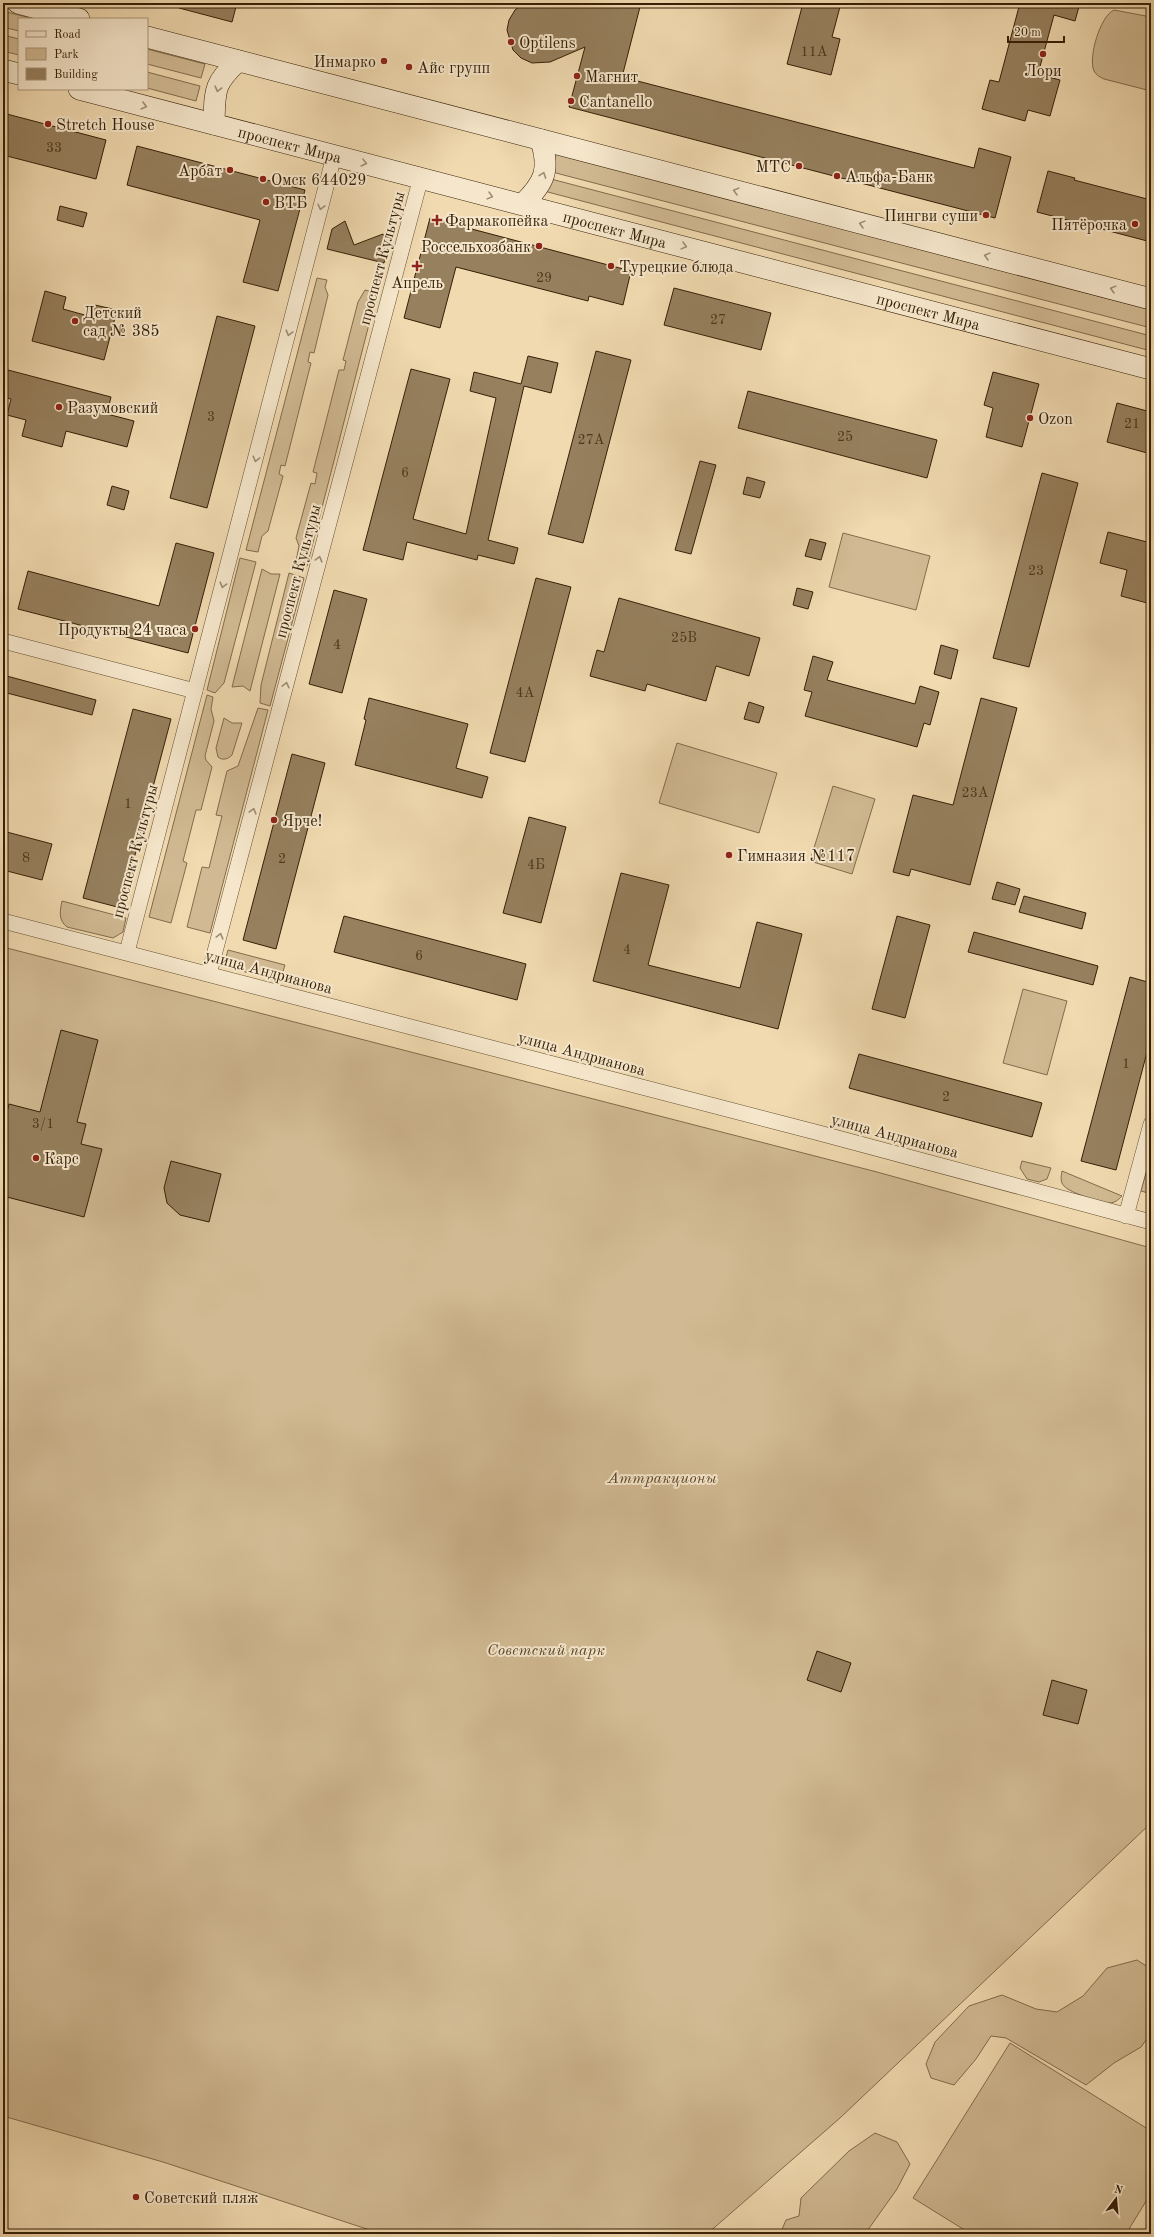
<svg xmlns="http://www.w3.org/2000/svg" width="1154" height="2237" viewBox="0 0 1154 2237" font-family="'Old Standard TT',serif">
<rect width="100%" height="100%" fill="#f1dab0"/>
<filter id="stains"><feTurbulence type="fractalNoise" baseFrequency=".005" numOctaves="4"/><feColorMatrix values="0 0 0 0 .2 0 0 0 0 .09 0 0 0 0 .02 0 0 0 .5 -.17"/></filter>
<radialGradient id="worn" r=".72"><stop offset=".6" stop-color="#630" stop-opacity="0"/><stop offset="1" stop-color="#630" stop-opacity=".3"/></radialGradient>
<g fill="#d1ba93" stroke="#826c4c">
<path d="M1114 10 1151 17V91L1104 79C1100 77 1096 75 1094 71 1088 58 1100 16 1114 10Z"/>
<polygon points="3,11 34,19 19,19 19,31 3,27"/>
<polygon points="3,35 19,39 19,55 3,51"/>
<polygon points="147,49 205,64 201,78 147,64"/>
<polygon points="147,72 200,86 196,101 147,88"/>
<polygon points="551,152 1151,310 1151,328 552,172"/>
<polygon points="551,179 1151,336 1151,351 544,191"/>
<polygon points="317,278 327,280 325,287 328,295 314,353 310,352 308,362 311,363 285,466 281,465 279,474 283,476 268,531 262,536 258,552 246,550"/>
<polygon points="365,290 377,293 307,566 296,561 299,546 296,538 311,483 315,484 317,473 313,472 339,370 344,370 346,361 343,360 358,302"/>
<polygon points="843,533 930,556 916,610 829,587"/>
<polygon points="240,558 256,562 224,683 215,693 207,690"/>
<polygon points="262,569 271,574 280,574 250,691 243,686 232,687"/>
<polygon points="289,573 304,578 270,706 260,703 261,685"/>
<polygon points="207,695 213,697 211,709 214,721 205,756 206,760 212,767 201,810 196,810 183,861 187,863 171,923 149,917"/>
<polygon points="258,708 268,710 210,933 187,927 202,867 209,868 222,816 216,815 227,771 238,766"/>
<path d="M224 718 232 723H242L232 755C228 759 223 761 218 757L216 748Z"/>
<polygon points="677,743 777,773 759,833 659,803"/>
<polygon points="833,786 875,799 852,874 810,861"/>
<path d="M62 901 126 918 123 932 113 938 67 927C58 920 60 911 62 901Z"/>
<polygon points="3,947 877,1172 1151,1248 1151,1823 840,2118 707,2234 382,2234 163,2162 3,2116"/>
<polygon points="228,950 285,965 281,978 276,980 230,968 225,961"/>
<polygon points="1023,989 1067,1001 1047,1075 1003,1063"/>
<polygon points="1151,1154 1151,1181 1148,1193 1141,1191"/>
<polygon points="1022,1161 1051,1168 1047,1179 1039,1182 1027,1179 1020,1168"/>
<path d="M1062 1171 1122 1196C1118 1200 1115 1203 1109 1203 1100 1202 1070 1193 1064 1186 1060 1182 1061 1177 1062 1171Z"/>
<polygon points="1137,1960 1151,1969 1151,2033 1141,2047 1114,2063 1086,2085 1006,2038 991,2036 976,2059 954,2085 931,2078 926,2064 935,2042 969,2006 1002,1995 1036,2009 1057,2012 1083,1996 1107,1968"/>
<polygon points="1010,2043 1151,2131 1151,2193 1126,2234 971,2234 913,2198"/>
<polygon points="875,2133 897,2142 910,2164 897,2189 865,2234 780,2234 786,2220 799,2216 801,2198 849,2151"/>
</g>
<g fill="#96805e" stroke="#341f06">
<polygon points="180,3 237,3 232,22 179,8"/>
<polygon points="523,3 641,3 622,77 974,168 979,148 1011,157 995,218 569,107 585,47 550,62 532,63 521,58 513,50 507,30 509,20 515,10"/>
<polygon points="803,3 841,3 832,37 840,39 831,75 787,64"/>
<polygon points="1020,3 1080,3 1075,21 1054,15 1038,74 1060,80 1050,116 1028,110 1025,121 982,109 990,80 999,82"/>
<polygon points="3,113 106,140 96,179 3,155"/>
<polygon points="137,146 305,190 278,291 243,282 260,220 127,185"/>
<polygon points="1048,171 1075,178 1074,180 1151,200 1151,242 1037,212"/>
<polygon points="60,206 87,213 83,227 57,220"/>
<polygon points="430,218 631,271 623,305 589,296 588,301 456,267 440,328 404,318"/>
<polygon points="345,221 354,245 383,234 389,244 384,263 327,249 332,229"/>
<polygon points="674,288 771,313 761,350 664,325"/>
<polygon points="45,291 66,297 63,309 92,317 95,305 117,310 104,360 32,341"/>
<polygon points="217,316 255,326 207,508 170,498"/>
<polygon points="596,351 631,360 583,543 548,534"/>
<polygon points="528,356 558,363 551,393 524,386 488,540 518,548 514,564 478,555 477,560 407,542 403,560 363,550 411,369 450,379 413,519 466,534 496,398 470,391 474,372 521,384"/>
<polygon points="8,370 111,397 107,414 134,421 127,447 66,431 62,447 22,436 26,420 7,415 11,399 3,397 3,387"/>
<polygon points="993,372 1039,384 1022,447 986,437 993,408 984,405"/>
<polygon points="748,391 937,440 927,478 738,428"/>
<polygon points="1117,403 1151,412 1151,454 1107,442"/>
<polygon points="700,461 716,465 691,554 675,550"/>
<polygon points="1042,473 1078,483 1029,667 993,658"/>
<polygon points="747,477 765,482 760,498 743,494"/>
<polygon points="112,486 129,491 124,510 107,505"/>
<polygon points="1108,532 1151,543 1151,604 1121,596 1127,570 1100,563"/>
<polygon points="810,539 826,543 821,560 805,556"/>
<polygon points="176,543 214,553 188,653 18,609 28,571 159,606"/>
<polygon points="536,578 571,587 525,762 490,753"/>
<polygon points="797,588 813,592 808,609 793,605"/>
<polygon points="334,590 367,599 342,693 309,684"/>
<polygon points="619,598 760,638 749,676 716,666 706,701 647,684 645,691 590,676 597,650 604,652"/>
<polygon points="941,645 958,650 951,679 934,674"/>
<polygon points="813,656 833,662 827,680 915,704 920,686 939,692 930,725 924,723 917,747 805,716 812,692 804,690"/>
<polygon points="3,675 96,700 92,715 3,692"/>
<polygon points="369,698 468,724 456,768 488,777 482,798 355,765 366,720 364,719"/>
<polygon points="981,698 1017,708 970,885 911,869 909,876 893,872 913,795 953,805"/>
<polygon points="749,702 764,707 759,723 744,719"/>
<polygon points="133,709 171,719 121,908 83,898"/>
<polygon points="292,754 325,763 276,949 243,940"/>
<polygon points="529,817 566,827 541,923 503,913"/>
<polygon points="3,831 52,844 42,880 3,870"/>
<polygon points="621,873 669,885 648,965 740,988 757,922 802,934 778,1029 593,981"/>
<polygon points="997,882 1020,889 1015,905 992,899"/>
<polygon points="1024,896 1086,913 1082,929 1019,912"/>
<polygon points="344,916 526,964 517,1000 334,952"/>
<polygon points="897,916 930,925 905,1018 872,1009"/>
<polygon points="974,932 1098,966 1093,985 968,952"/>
<polygon points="1130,977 1151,983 1151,1037 1116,1170 1081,1161"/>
<polygon points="61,1030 98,1040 77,1122 86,1124 81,1144 102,1149 84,1217 3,1196 3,1127 9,1104 40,1112"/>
<polygon points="859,1054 1042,1103 1032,1137 849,1088"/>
<polygon points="171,1161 221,1174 209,1222 180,1215 167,1203 164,1188"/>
<polygon points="817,1651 851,1663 841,1692 807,1680"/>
<polygon points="1052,1680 1087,1690 1078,1724 1043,1715"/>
</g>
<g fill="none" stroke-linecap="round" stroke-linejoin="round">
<g stroke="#634e30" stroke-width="16">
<g id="minor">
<polyline points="3,641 195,691"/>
<polyline points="3,921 819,1133 1151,1222"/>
<polyline points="127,952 334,156"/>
<polyline points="209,974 421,177"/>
<polyline points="1126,1216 1151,1124"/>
</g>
</g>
<g stroke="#341f06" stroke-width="22">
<g id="secondary">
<polyline points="18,3 79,19"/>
<polyline points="147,37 1151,299"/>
<polyline points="3,70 19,74"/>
<path id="s1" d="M79 89 1151 369"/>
<path d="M214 124C215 91 213 84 238 61"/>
<path d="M523 204C545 182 550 170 541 140"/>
</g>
</g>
<use href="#minor" stroke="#f6e7cc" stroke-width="15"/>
<use href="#secondary" stroke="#f6e7cc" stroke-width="21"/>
</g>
<defs><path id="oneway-chevron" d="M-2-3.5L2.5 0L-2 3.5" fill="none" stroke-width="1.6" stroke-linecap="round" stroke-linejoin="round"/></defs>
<g stroke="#9f8d73">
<use href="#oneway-chevron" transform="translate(218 89) rotate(105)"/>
<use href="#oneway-chevron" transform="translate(144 106) rotate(15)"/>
<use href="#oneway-chevron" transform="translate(364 163) rotate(14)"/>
<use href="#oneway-chevron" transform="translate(543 175) rotate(-70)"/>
<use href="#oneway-chevron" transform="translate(736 191) rotate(-165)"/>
<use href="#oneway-chevron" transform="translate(490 196) rotate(15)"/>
<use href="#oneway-chevron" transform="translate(321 207) rotate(104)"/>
<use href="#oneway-chevron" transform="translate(862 224) rotate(-165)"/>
<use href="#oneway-chevron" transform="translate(684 246) rotate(15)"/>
<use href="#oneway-chevron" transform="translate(987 256) rotate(-165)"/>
<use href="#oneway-chevron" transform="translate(1113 289) rotate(-165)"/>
<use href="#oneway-chevron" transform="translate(289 333) rotate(105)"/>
<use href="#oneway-chevron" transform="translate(256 459) rotate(105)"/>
<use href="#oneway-chevron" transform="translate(319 559) rotate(-75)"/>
<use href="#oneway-chevron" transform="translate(223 585) rotate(105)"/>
<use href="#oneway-chevron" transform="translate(286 685) rotate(-76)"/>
<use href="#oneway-chevron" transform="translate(253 811) rotate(-75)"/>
<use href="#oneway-chevron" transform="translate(220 936) rotate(-75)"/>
</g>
<g fill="#8f2418" stroke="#f6e7cc" stroke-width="1.5">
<circle cx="511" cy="42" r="4"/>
<circle cx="1043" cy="54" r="4"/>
<circle cx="384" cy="61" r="4"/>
<circle cx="409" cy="67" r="4"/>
<circle cx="577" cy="76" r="4"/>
<circle cx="571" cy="101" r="4"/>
<circle cx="48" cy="124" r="4"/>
<circle cx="799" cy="166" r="4"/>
<circle cx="230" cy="170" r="4"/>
<circle cx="837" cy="176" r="4"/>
<circle cx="263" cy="179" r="4"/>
<circle cx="266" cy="202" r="4"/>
<circle cx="986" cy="215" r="4"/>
<path d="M435 214h4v4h4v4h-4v4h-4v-4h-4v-4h4z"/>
<circle cx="1135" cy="224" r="4"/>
<circle cx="539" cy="246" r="4"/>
<path d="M415 260h4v4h4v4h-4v4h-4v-4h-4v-4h4z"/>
<circle cx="611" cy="266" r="4"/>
<circle cx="75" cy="321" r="4"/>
<circle cx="59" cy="407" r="4"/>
<circle cx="1030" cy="418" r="4"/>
<circle cx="195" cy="629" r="4"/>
<circle cx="274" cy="820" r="4"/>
<circle cx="729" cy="855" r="4"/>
<circle cx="36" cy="1158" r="4"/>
<circle cx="136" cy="2197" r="4"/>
</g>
<g text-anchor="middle" stroke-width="4" stroke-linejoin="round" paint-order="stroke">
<g font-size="14" fill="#4c371c">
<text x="814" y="56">11А</text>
<text x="54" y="152">33</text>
<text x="544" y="282">29</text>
<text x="718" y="324">27</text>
<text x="211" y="421">3</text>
<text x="1132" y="428">21</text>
<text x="845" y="441">25</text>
<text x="591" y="444">27А</text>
<text x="405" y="477">6</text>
<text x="1036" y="575">23</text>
<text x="684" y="642">25В</text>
<text x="337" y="649">4</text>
<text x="525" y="697">4А</text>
<text x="975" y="797">23А</text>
<text x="128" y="808">1</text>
<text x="26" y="862">8</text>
<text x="282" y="863">2</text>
<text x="536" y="869">4Б</text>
<text x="627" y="954">4</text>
<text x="419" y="960">6</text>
<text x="1126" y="1068">1</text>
<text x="946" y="1101">2</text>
<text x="43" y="1128">3/1</text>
</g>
<g font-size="16" fill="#341f06" stroke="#f6e7cc" text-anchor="start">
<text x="519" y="48">Optilens</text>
<text x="376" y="67" text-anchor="end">Инмарко</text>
<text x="417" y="73">Айс групп</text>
<text x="1043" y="76" text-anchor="middle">Лори</text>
<text x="585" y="82">Магнит</text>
<text x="579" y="107">Cantanello</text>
<text x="56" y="130">Stretch House</text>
<text x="791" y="172" text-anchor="end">МТС</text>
<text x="222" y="176" text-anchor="end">Арбат</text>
<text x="845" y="182">Альфа-Банк</text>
<text x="271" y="185">Омск 644029</text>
<text x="274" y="208">ВТБ</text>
<text x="978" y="221" text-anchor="end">Пингви суши</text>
<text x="445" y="226">Фармакопейка</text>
<text x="1127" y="230" text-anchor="end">Пятёрочка</text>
<text x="531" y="252" text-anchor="end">Россельхозбанк</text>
<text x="619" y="272">Турецкие блюда</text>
<text x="417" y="288" text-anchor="middle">Апрель</text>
<text x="83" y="318">Детский<tspan x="83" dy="18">сад № 385</tspan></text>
<text x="67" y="413">Разумовский</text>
<text x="1038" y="424">Ozon</text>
<text x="187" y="635" text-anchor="end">Продукты 24 часа</text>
<text x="282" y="826">Ярче!</text>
<text x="737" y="861">Гимназия №117</text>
<text x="44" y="1164">Карс</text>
<text x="144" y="2203">Советский пляж</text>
</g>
<g font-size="16" fill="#341f06" stroke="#f6e7cc">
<text dy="6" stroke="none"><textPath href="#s1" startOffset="218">проспект Мира</textPath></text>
<text dy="6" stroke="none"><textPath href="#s1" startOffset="554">проспект Мира</textPath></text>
<text transform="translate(381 258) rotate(-75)" y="6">проспект Культуры</text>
<text dy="6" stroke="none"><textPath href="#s1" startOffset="878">проспект Мира</textPath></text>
<text transform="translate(297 571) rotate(-75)" y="6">проспект Культуры</text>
<text transform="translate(134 851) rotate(-75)" y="6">проспект Культуры</text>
<text transform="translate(269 971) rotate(15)" y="6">улица Андрианова</text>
<text transform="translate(582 1053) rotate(15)" y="6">улица Андрианова</text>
<text transform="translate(895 1135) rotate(15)" y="6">улица Андрианова</text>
</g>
<g font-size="16" font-style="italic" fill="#5b4629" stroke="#f6e7cc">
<text x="662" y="1483">Аттракционы</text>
<text x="546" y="1655">Советский парк</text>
</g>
</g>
<rect width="1154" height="2237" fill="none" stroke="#f1dab0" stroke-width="16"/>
<rect x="4" y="4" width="1146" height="2229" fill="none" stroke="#341f06" stroke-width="2"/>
<rect x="8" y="8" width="1138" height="2221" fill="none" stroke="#341f06"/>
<rect x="18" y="18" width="130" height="72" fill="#f6e7cc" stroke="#a8977d"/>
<rect x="26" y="31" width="20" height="6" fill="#f6e7cc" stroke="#a8977d"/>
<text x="54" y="38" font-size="12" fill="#341f06">Road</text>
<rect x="26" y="48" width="20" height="12" fill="#d1ba93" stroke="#a8977d"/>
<text x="54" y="58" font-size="12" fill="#341f06">Park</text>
<rect x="26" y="68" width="20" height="12" fill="#96805e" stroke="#a8977d"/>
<text x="54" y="78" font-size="12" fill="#341f06">Building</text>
<g transform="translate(1116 2199) rotate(16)" stroke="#f6e7cc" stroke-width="3" paint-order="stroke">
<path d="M0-3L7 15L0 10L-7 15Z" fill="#341f06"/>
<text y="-6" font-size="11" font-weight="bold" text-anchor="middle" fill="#341f06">N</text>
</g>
<path d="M1008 36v6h56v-6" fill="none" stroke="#341f06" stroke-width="2"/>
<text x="1014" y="36" font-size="12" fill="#341f06" stroke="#f6e7cc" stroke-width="3" paint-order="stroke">20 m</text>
<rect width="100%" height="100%" filter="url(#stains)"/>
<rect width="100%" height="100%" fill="url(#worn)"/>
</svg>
